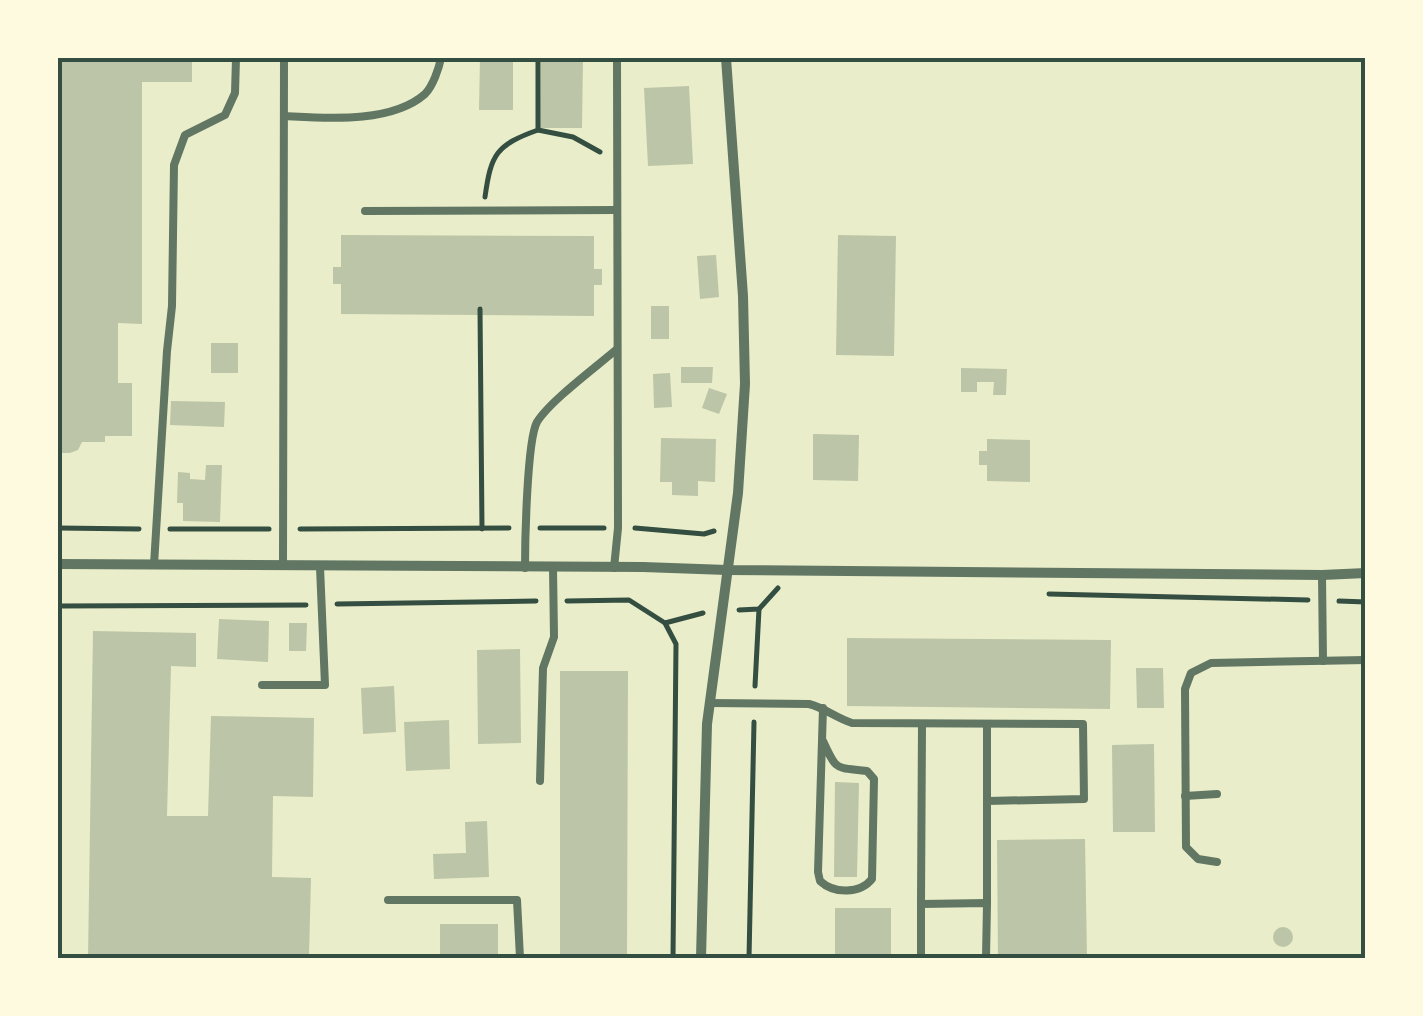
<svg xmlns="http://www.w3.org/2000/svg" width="1423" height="1016" viewBox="0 0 1423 1016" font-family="Jost,sans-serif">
<rect width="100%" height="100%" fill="#e9edc9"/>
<g fill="#bcc5a7">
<polygon points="58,58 192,58 192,82 142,82 142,324 118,323 118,383 132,383 132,436 105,436 105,442 82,442 78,450 70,453 58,453"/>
<polygon points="480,58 513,58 513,110 479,110"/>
<polygon points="541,58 583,58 582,128 540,128"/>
<polygon points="689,86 693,164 648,166 644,88"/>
<polygon points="341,235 594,236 594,269 602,269 602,285 594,285 594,316 341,314 341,284 333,284 333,267 341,267"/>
<polygon points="838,235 896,236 894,356 836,355"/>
<polygon points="716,255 719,297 700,299 697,256"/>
<rect x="651" y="306" width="18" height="33"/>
<rect x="211" y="343" width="27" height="30"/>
<polygon points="681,367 713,367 712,383 681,383"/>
<polygon points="961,368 1007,369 1006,395 993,395 994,382 977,382 977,392 961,392"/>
<polygon points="670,373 672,407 654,408 653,374"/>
<polygon points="709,388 727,394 719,414 702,408"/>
<polygon points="171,401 225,402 224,427 170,425"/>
<polygon points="813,434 859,435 858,481 813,480"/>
<polygon points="661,438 716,439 715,482 698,481 698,496 672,495 672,482 660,482"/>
<polygon points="987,439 1030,440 1030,482 987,481 987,465 979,465 979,451 987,451"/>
<polygon points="206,465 222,465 220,522 183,521 183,503 177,503 178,472 190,473 190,479 205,480"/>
<polygon points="219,619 269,621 268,662 217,659"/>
<polygon points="289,623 307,623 306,651 289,651"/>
<polygon points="93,631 196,633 196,667 171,666 167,816 208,816 211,716 314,718 313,797 273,796 272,877 311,878 309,956 208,955 208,958 88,958"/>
<polygon points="847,638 1111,640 1110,709 847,706"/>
<polygon points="520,649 521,743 478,744 477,650"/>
<polygon points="1136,668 1163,668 1164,708 1137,708"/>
<polygon points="560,671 628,671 627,958 560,958"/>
<polygon points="394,686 396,732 363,734 361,688"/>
<polygon points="449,720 450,769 406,771 404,722"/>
<polygon points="1154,744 1155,832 1113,832 1112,745"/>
<polygon points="835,782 859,783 857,877 834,877"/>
<polygon points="487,821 489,877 434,879 433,854 466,853 465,822"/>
<polygon points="1085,839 1087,958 998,958 997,840"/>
<rect x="835" y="908" width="56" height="50"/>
<rect x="440" y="924" width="58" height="34"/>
<circle cx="1283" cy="937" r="10"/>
</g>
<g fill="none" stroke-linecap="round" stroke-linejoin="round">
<g stroke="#344e41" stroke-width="5">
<polyline points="538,130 573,137 600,152"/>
<path d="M485 197C491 154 496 145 538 130V58"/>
<polyline points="480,309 482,529"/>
<polyline points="58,528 139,529"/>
<polyline points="540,528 604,528"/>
<polyline points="635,528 704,534 714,531"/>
<polyline points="170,529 269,529"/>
<polyline points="300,529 509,528"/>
<polyline points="1049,594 1308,600"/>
<polyline points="567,601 629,600 665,623 703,613"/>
<polyline points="1339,601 1366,602"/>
<polyline points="337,604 536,601"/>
<polyline points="58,606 306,605"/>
<polyline points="739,610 759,609 778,588"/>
<polyline points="665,623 676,644 673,958"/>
<polyline points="755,686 759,609"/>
<polyline points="749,958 754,722"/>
</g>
<g stroke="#617663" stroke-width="8">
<path d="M284 116C325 118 391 124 425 94 433 86 439 68 441 58"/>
<polyline points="365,211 617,210"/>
<polyline points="154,565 167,351 172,306 174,165 185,135 225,115 235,93 236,58"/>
<polyline points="283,566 284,58"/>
<path d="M525 568C525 543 527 440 537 422 550 401 596 367 617 349"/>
<polyline points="614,568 618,528 617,58"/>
<polyline points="1322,575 1323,661"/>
<polyline points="262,685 325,685 320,567"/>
<path d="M709 703 809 704C825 708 836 718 852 723L1083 724 1084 799 987 801V903"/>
<polyline points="987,724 987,801"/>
<path d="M823 741C837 772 835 767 867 771L874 779 872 879C860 894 834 894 820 881L818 872 823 708"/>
<polyline points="540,781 543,668 554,637 553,568"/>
<polyline points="1185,796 1217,794"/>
<polyline points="1217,862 1198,859 1186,847 1185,689 1191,673 1211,663 1366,660"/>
<polyline points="388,900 517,900 520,958"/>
<polyline points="921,904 922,724"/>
<polyline points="921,958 921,904 987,903 986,958"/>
</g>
<g stroke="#617663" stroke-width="10">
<polyline points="58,564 643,567 727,570 1322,575 1366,573"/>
<polyline points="701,958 707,724 738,493 745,384 743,296 726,58"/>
</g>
</g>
<rect width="1423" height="1016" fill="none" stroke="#fefae0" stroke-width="120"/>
<rect x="60" y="60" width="1303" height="896" fill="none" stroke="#344e41" stroke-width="4"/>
</svg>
